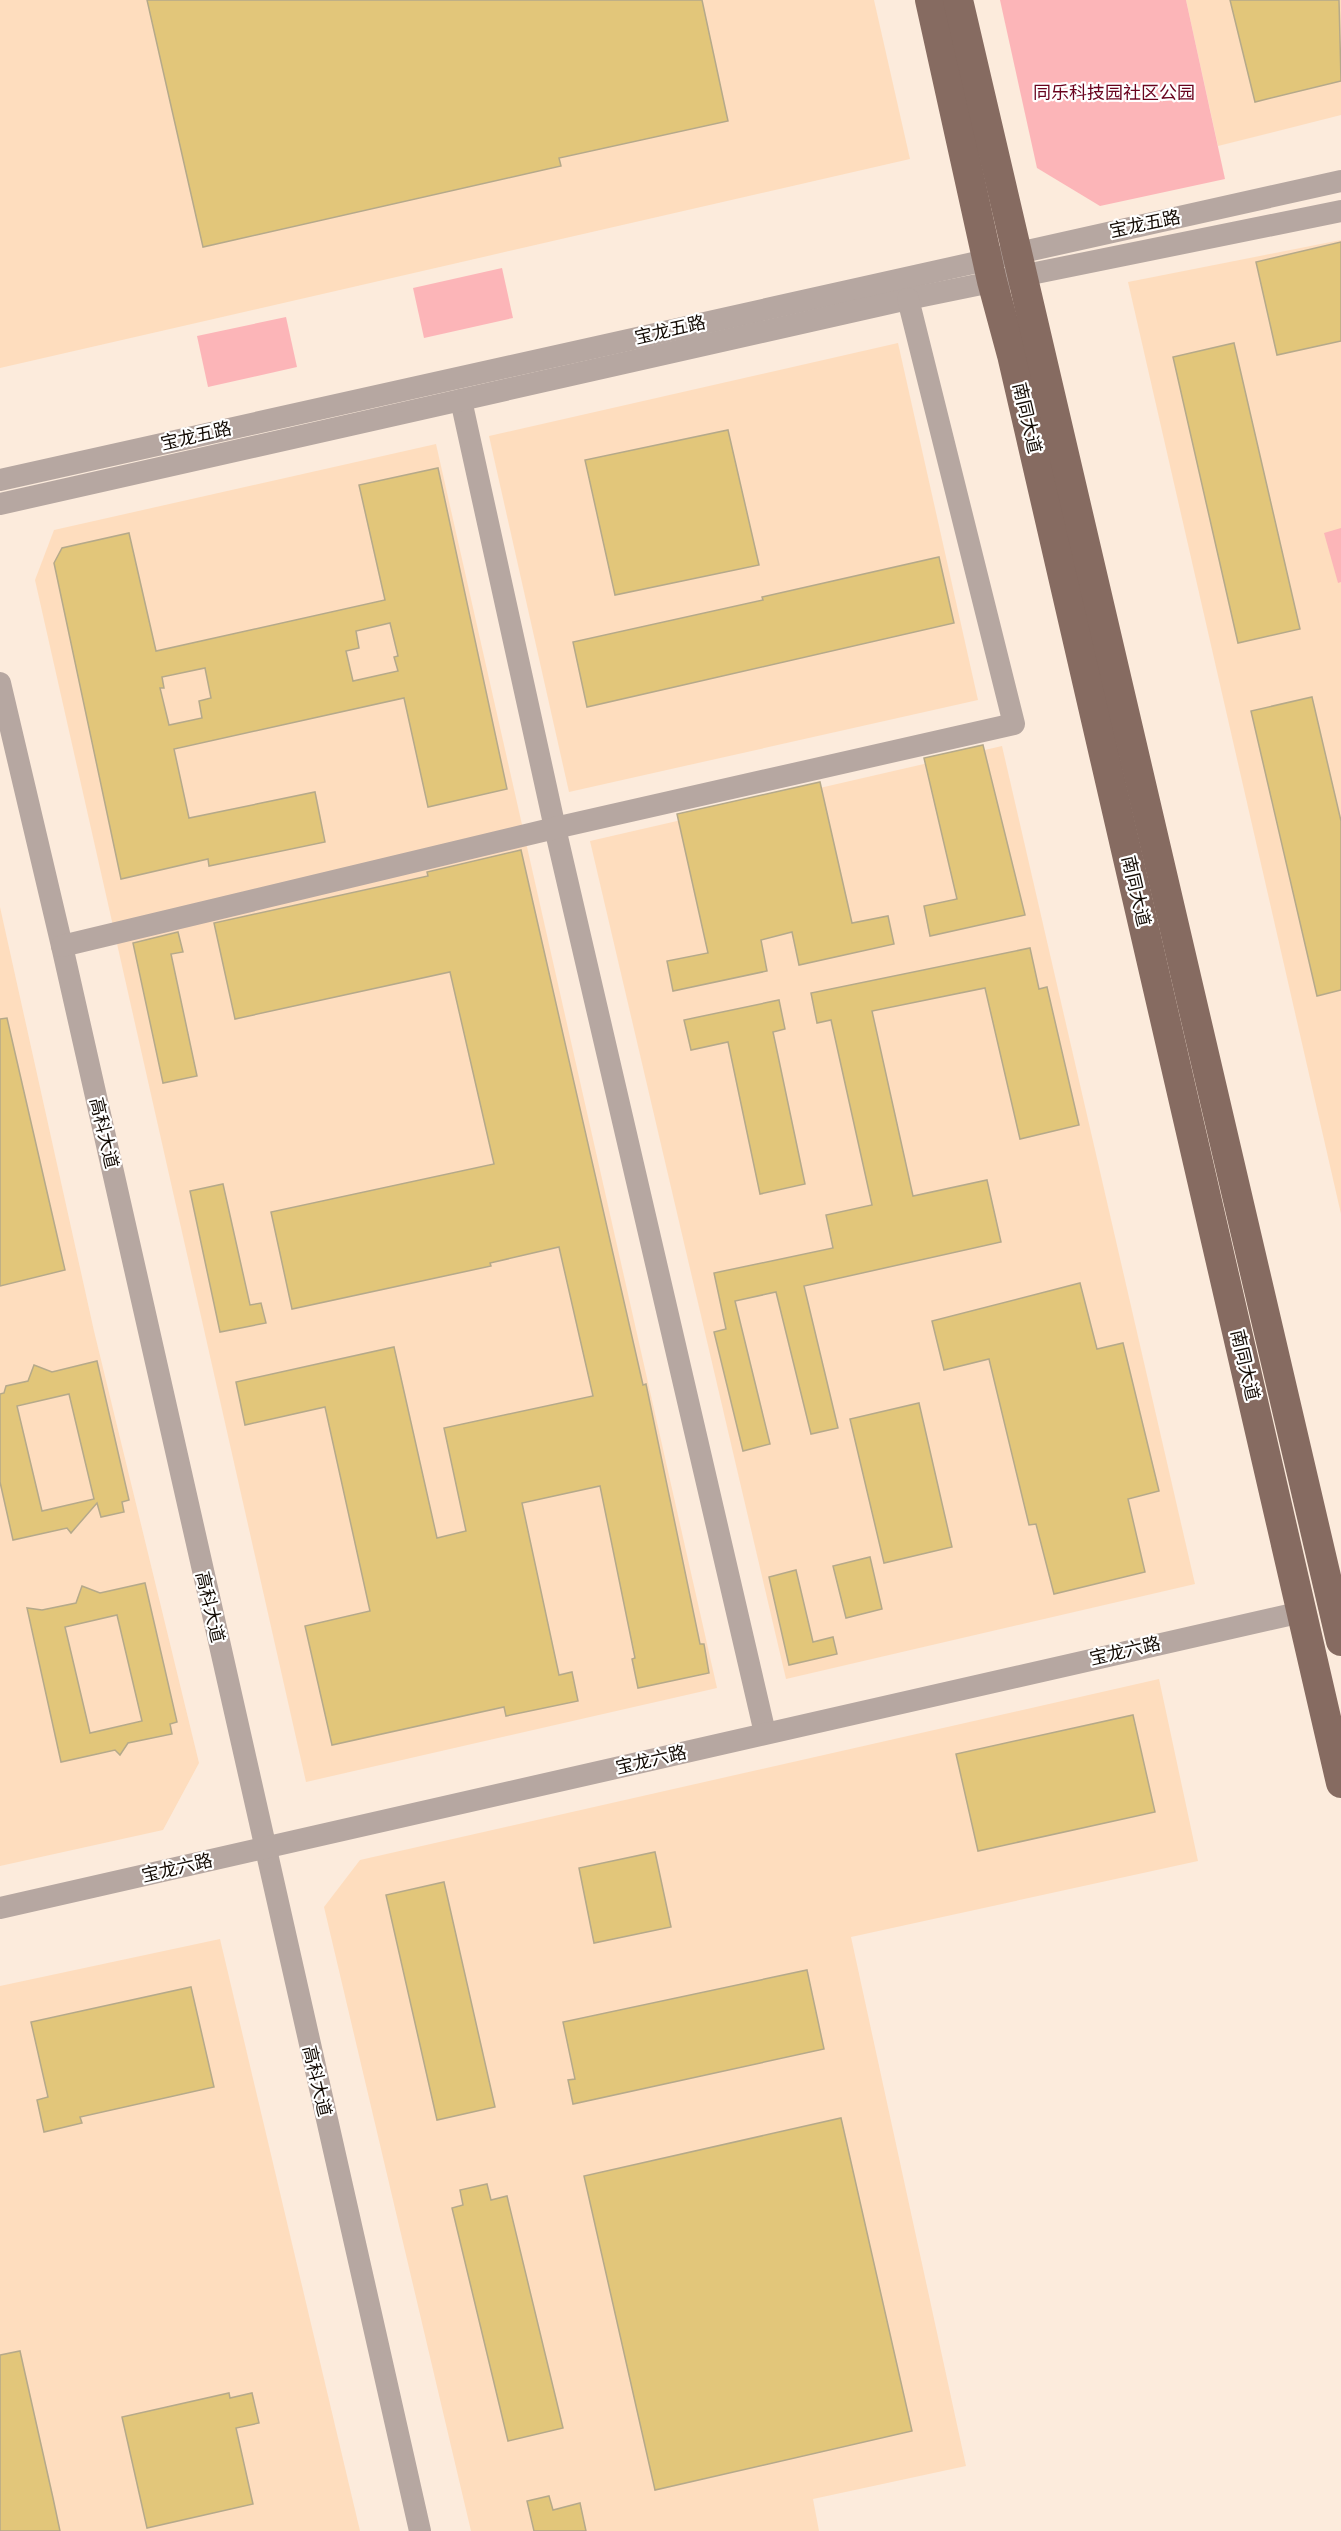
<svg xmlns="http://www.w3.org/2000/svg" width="1341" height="2531" viewBox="0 0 1341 2531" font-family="'Asap Condensed','Noto Sans SC',sans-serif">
<rect width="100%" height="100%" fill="#fcebdc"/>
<g fill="#feddbe">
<polygon points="0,0 874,0 910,159 0,368"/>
<polygon points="1186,0 1341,0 1341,115 1218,146"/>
<polygon points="1341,240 1341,1214 1128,282"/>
<polygon points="898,343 978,700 569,792 489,436"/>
<polygon points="436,444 717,1688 306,1782 35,580 54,530"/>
<polygon points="1002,746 1195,1584 786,1679 590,841"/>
<polygon points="0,907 94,1331 199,1763 163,1830 0,1866"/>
<polygon points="1159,1679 1198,1861 851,1937 966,2466 813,2499 819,2531 471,2531 324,1907 360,1860"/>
<polygon points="220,1939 360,2531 0,2531 0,1986"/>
</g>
<g fill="#fcb5b8">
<polygon points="1000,0 1186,0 1225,179 1100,206 1037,168"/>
<polygon points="502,268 513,318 424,338 413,288"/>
<polygon points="286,317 297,367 208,387 197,336"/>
<polygon points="1341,528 1341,582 1338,583 1324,533"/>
</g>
<g fill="#e2c67a" stroke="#b5a98a" stroke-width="1.5" fill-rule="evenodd">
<polygon points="147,0 702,0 728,121 559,158 561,166 203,247"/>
<polygon points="1230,0 1339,0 1341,81 1255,102"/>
<polygon points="1341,242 1341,341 1277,355 1256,262"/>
<polygon points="1234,343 1300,629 1238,643 1173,357"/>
<polygon points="728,430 759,565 615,595 585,460"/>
<path d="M438 468 507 789 428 807 404 698 174 749 189 818 315 792 325 842 209 866 208 859 121 879 54 563 62 548 129 533 156 651 385 600 359 485ZM390 623 398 656 394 657 398 671 353 681 346 651 359 648 356 631ZM205 668 211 698 199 701 202 718 169 725 160 688H164L162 677Z"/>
<polygon points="939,557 954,623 587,707 573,642 763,600 762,597"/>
<polygon points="1312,697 1341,821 1341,990 1317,996 1251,711"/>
<polygon points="983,745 1025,915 930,936 924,906 957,899 924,758"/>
<polygon points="820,782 852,923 888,916 894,944 799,965 792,932 761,940 767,971 673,991 667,961 708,953 677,814"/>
<polygon points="521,850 643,1385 646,1384 700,1644 704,1644 709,1673 638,1688 632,1659 635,1658 600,1486 522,1503 559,1675 572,1672 578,1701 506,1716 504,1707 332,1745 305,1626 370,1611 325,1407 245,1425 236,1382 394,1347 437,1538 466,1531 444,1428 593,1396 559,1247 490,1263 491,1266 292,1309 271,1212 494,1164 450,972 235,1019 214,923 428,876 427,872"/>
<polygon points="178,932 183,952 171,954 197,1076 163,1083 133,943"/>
<polygon points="1030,948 1039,989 1047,987 1079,1125 1020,1139 985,988 872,1011 913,1196 987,1180 1001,1242 804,1286 838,1428 811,1434 776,1292 735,1301 770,1444 743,1451 714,1332 726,1329 714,1273 833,1248 826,1215 872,1205 831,1020 817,1023 811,993"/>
<polygon points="779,1000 785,1029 773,1032 805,1184 760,1194 728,1042 691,1050 684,1020"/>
<polygon points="7,1018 65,1270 0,1286 0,1019"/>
<polygon points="223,1184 250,1305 261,1303 266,1323 220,1332 190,1191"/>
<polygon points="1080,1283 1097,1349 1123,1343 1159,1491 1128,1499 1145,1572 1054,1594 1036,1524 1029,1525 989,1359 944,1370 932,1321"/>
<path d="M97 1361 129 1500 122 1502 124 1512 101 1517 97 1503 71 1533 67 1528 13 1540 0 1482V1394L4 1393 6 1386 28 1381 34 1365 52 1372ZM69 1394 94 1499 42 1511 17 1406Z"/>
<polygon points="919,1403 952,1547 884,1563 850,1419"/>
<polygon points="870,1557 882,1609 846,1618 833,1566"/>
<polygon points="796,1570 813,1642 833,1637 837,1654 789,1665 769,1577"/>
<path d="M145 1583 177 1722 170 1724 172 1734 128 1743 120 1755 115 1750 61 1762 27 1608 42 1610 76 1603 82 1586 100 1593ZM117 1615 142 1721 90 1733 65 1627Z"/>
<polygon points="1133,1715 1155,1812 978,1851 956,1754"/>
<polygon points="655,1852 671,1927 594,1943 579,1868"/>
<polygon points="444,1882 495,2107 437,2120 386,1895"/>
<polygon points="807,1970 824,2049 573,2104 568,2080 575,2079 563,2022"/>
<polygon points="191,1987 214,2087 80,2117 82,2123 44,2132 37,2100 48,2097 31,2022"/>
<polygon points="841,2118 912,2431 655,2490 584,2176"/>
<polygon points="487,2184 491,2200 507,2196 563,2428 508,2441 452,2208 463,2205 460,2190"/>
<polygon points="20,2351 53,2498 60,2531 0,2531 0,2355"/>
<polygon points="229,2393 230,2398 252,2393 259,2423 236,2428 253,2504 147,2528 122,2417"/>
<polygon points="549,2496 553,2510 580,2503 586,2531 534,2531 527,2501"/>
</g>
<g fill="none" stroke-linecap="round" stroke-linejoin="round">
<g stroke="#b6a7a1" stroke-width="22">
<polyline points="461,400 555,828 765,1733"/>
<polyline points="0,480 1341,181"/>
<polyline points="0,504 908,299 1341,211"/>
<polyline points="0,683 62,946 420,2531"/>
<polyline points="62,946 555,828 1014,724 908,299"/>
<polyline points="0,1908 1302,1612"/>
</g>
<g stroke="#866b61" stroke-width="30">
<polyline points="930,0 992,281 1012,355 1341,1783"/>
<polyline points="958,0 1341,1641"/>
</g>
</g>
<g text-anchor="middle" stroke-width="4.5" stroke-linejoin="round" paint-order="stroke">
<g font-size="18" fill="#69031e" stroke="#fff">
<text x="1114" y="99">同乐科技园社区公园</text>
</g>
<g font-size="18" fill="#130b04" stroke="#fff">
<text transform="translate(1145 224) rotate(-12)" y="6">宝龙五路</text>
<text transform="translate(670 330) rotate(-13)" y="6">宝龙五路</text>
<text transform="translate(1027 418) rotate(77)" y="6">南同大道</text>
<text transform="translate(196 436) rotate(-13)" y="6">宝龙五路</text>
<text transform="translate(1136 891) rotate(77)" y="6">南同大道</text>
<text transform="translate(104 1133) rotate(77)" y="6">高科大道</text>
<text transform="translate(1245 1365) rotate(77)" y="6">南同大道</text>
<text transform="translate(210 1607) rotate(77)" y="6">高科大道</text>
<text transform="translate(1125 1651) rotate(-13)" y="6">宝龙六路</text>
<text transform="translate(651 1760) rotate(-13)" y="6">宝龙六路</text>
<text transform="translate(177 1868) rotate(-13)" y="6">宝龙六路</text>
<text transform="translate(317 2081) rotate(77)" y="6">高科大道</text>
</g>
</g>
</svg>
